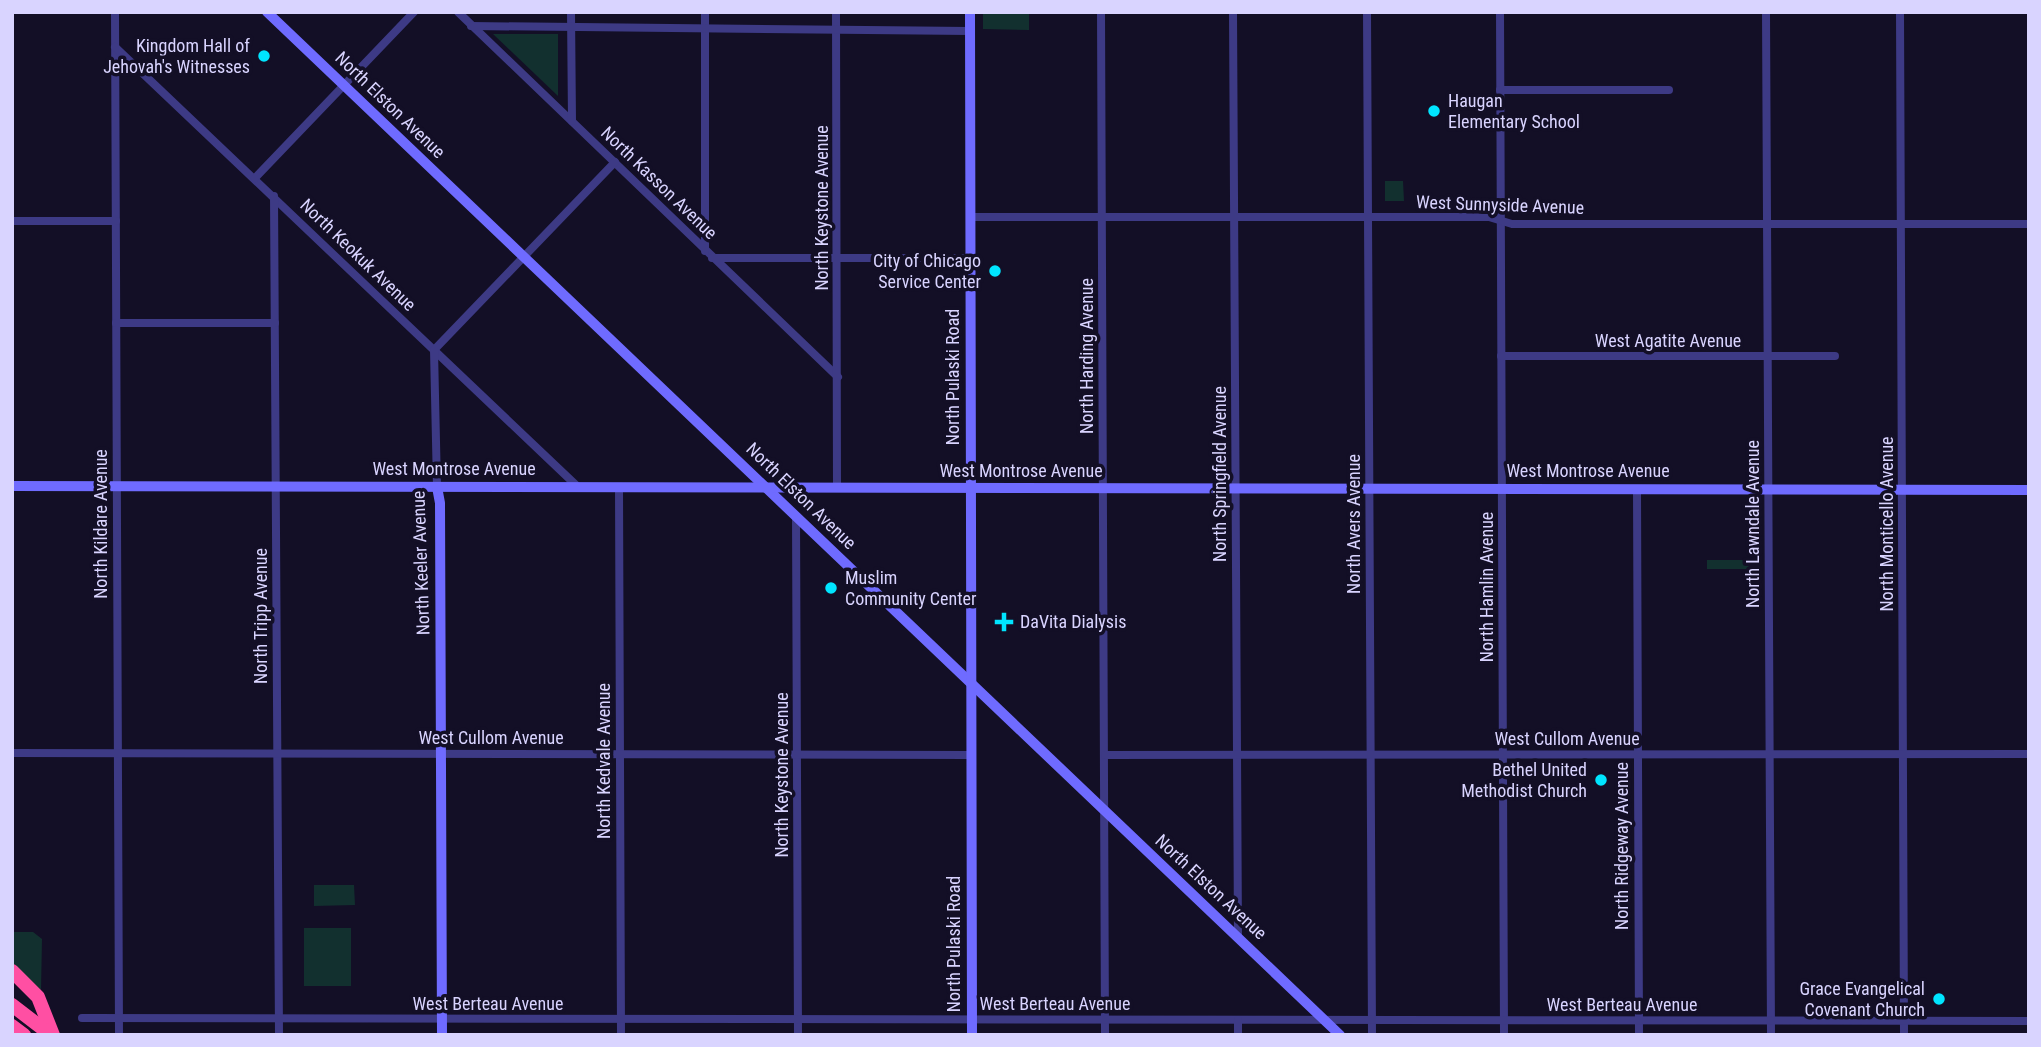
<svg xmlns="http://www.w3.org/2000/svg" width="2041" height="1047" viewBox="0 0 2041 1047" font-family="'Roboto Condensed',sans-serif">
<rect width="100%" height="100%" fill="#130f26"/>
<g fill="#12302f">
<polygon points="983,12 1029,12 1029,30 983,29"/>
<polygon points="493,34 558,34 558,96"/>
<polygon points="1385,181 1403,181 1404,201 1385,201"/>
<polygon points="1707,560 1755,560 1756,569 1707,569"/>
<polygon points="314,885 354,885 355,905 314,906"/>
<rect x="304" y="928" width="47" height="58"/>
<polygon points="12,932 33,932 42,939 41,990 12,963"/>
</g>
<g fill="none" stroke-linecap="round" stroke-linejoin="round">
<g stroke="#3d3a85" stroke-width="8">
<polyline points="115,12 119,1035"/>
<polyline points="458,12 838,377"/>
<polyline points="571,12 572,121"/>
<polyline points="705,12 705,251"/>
<polyline points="836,12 837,488"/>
<polyline points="1101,12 1105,1035"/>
<polyline points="1233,12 1238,936"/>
<polyline points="1367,12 1372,1035"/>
<polyline points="1500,12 1504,1035"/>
<polyline points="1766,12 1771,1035"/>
<polyline points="1900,12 1904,1035"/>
<polyline points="471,26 970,31"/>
<polyline points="115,47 578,487"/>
<polyline points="1500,90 1669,90"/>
<polyline points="255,178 414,12"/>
<polyline points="274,196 279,1035"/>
<polyline points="970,217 1489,217 1512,224 2029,224"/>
<polyline points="12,221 116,221"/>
<polyline points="712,258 970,258"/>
<polyline points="116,323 275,323"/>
<polyline points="1501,356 1835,356"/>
<polyline points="437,487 434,350 615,162"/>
<polyline points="619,487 621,1035"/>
<polyline points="1637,489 1639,1035"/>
<polyline points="796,516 798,1035"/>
<polyline points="12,753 970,755"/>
<polyline points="1105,755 2029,754"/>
<polyline points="82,1018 2029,1021"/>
<polyline points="1238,1020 1238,1035"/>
</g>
<g stroke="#6f6bff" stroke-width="10">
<polyline points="267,12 1340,1035"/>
<polyline points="970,12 972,1035"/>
<polyline points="12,486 2029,490"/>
<polyline points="437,487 440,503 442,1035"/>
</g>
<g stroke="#ff4fa3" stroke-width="14">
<polyline points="12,971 38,997 53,1035"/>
<polyline points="12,1005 51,1035"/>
<polyline points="12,1026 24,1035"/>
</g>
</g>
<g fill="#00e5ff" stroke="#130f26" stroke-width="2.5">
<circle cx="264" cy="56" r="7"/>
<circle cx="1434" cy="111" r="7"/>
<circle cx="995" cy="271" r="7"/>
<circle cx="831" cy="588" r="7"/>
<path d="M1000.5 611.5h7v7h7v7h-7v7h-7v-7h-7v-7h7z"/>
<circle cx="1601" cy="780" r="7"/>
<circle cx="1939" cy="999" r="7"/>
</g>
<g text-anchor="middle" stroke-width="7" stroke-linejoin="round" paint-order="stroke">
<g font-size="18" fill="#d9d4ff" stroke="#130f26" text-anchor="end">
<text x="250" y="52">Kingdom Hall of<tspan x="250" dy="21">Jehovah's Witnesses</tspan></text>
<text x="1448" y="107" text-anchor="start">Haugan<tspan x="1448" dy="21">Elementary School</tspan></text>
<text x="981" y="267">City of Chicago<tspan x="981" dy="21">Service Center</tspan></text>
<text x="845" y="584" text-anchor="start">Muslim<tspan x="845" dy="21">Community Center</tspan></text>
<text x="1020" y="628" text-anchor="start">DaVita Dialysis</text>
<text x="1587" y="776">Bethel United<tspan x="1587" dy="21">Methodist Church</tspan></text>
<text x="1925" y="995">Grace Evangelical<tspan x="1925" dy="21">Covenant Church</tspan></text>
</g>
<g font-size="18" fill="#d9d4ff" stroke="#130f26">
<text transform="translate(390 105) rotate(44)" y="6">North Elston Avenue</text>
<text transform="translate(659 183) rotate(44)" y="6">North Kasson Avenue</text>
<text transform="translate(1500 205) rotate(2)" y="6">West Sunnyside Avenue</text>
<text transform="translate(822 208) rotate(-90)" y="6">North Keystone Avenue</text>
<text transform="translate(358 255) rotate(44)" y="6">North Keokuk Avenue</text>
<text x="1668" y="347">West Agatite Avenue</text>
<text transform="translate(1087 356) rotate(-90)" y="6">North Harding Avenue</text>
<text transform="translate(953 377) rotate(-90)" y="6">North Pulaski Road</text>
<text x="454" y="475">West Montrose Avenue</text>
<text x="1021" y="477">West Montrose Avenue</text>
<text x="1588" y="477">West Montrose Avenue</text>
<text transform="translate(1220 474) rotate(-90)" y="6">North Springfield Avenue</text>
<text transform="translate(801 496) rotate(44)" y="6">North Elston Avenue</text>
<text transform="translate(101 524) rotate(-90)" y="6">North Kildare Avenue</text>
<text transform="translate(1354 524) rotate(-90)" y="6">North Avers Avenue</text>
<text transform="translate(1753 524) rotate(-90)" y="6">North Lawndale Avenue</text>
<text transform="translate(1887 524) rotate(-90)" y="6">North Monticello Avenue</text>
<text transform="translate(421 563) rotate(-92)" y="6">North Keeler Avenue</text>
<text transform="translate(1487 587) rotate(-90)" y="6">North Hamlin Avenue</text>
<text transform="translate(261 616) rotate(-90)" y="6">North Tripp Avenue</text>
<text x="491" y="744">West Cullom Avenue</text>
<text x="1567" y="745">West Cullom Avenue</text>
<text transform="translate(604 761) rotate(-90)" y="6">North Kedvale Avenue</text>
<text transform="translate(782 775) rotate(-90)" y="6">North Keystone Avenue</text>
<text transform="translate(1622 846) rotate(-90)" y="6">North Ridgeway Avenue</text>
<text transform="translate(1211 887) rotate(43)" y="6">North Elston Avenue</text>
<text transform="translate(954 944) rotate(-90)" y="6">North Pulaski Road</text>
<text x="488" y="1010">West Berteau Avenue</text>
<text x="1055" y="1010">West Berteau Avenue</text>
<text x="1622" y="1011">West Berteau Avenue</text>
</g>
</g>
<rect width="2041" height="1047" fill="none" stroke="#d9d4ff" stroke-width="28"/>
</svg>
